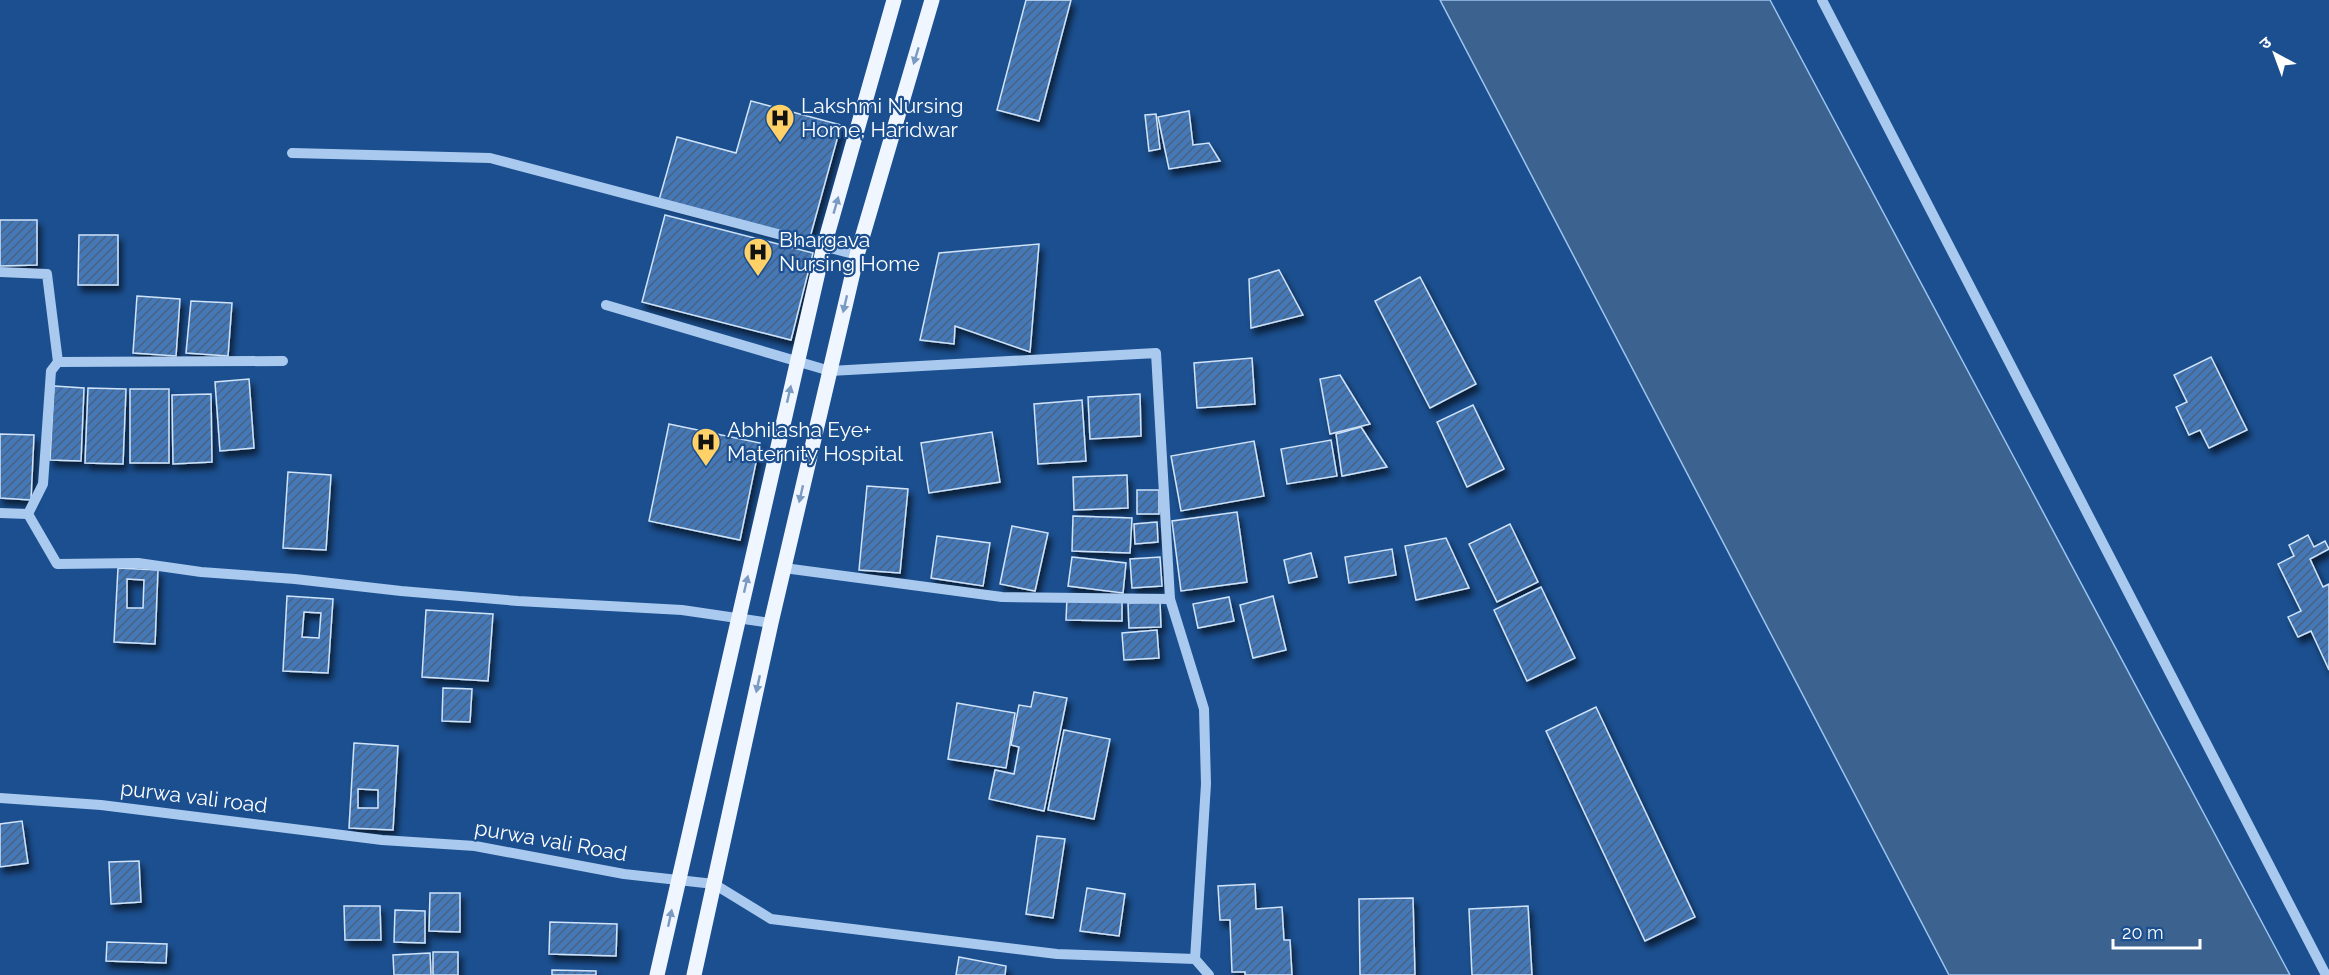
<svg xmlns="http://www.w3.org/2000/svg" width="2329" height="975" viewBox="0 0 2329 975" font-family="Raleway,'Noto Sans Devanagari',sans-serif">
<defs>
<pattern id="building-hatch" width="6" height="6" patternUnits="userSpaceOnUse" patternTransform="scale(1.5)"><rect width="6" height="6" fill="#4478b7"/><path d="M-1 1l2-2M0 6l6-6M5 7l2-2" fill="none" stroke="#486282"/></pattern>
<filter id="shadow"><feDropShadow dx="3.5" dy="6" stdDeviation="3" flood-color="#0009"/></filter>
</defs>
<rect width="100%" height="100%" fill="#1b4f8f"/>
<polygon fill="#3c6290" stroke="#9cc4f0" stroke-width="1.5" points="1440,0 1770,0 2290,975 1949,975"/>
<g fill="url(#building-hatch)" stroke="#cfe3fa" stroke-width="1.5" fill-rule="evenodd" filter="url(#shadow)">
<polygon points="1026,0 1071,0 1039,121 997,110"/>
<polygon points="751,101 841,125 809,241 659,200 677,137 736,153"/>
<polygon points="1189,111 1193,145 1209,143 1220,161 1169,169 1158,117"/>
<polygon points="1156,114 1160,149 1149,151 1145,115"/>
<polygon points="665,215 813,253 791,340 642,302"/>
<polygon points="0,220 37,220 37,265 0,266"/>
<polygon points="79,235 118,235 118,285 78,285"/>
<polygon points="1039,244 1030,352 955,326 954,344 920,340 939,253"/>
<polygon points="1279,270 1303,315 1251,328 1249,279"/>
<polygon points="1420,277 1476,384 1430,408 1375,301"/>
<polygon points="137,296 180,299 176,356 133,353"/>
<polygon points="191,301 232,303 228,356 186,353"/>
<polygon points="2211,357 2247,430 2209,448 2200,430 2189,435 2176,407 2187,402 2174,375"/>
<polygon points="1252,358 1255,404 1197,408 1194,363"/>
<polygon points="1340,375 1370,424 1330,434 1320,379"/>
<polygon points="249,379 254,448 220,451 215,382"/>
<polygon points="54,386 84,388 81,461 50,460"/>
<polygon points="88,388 126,389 123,464 85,463"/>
<rect x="130" y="389" width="39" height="74"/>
<polygon points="211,394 212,462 173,464 172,395"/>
<polygon points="1140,394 1141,436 1090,439 1088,397"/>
<polygon points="1082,400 1086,461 1038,464 1034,404"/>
<polygon points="1473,405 1504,469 1467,487 1437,422"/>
<polygon points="669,424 760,443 740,540 649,521"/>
<polygon points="1361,427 1387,467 1342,476 1336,434"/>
<polygon points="992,432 1000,482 929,493 921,443"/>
<polygon points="0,434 34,435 31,500 0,498"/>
<polygon points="1331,440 1337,476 1287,484 1281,449"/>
<polygon points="1254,441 1264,496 1181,511 1171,456"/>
<polygon points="288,472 331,475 326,550 283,548"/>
<polygon points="1127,475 1128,508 1074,510 1073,477"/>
<polygon points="867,486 908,489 900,573 859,570"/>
<rect x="1137" y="490" width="22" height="24"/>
<polygon points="1237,512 1247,582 1181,591 1172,521"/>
<polygon points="1073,516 1132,518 1130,553 1072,551"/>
<polygon points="1157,522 1158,542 1135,544 1134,524"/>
<polygon points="1510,524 1538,582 1497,602 1469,544"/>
<polygon points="1012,526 1048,533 1035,591 1000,584"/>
<polygon points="2308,535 2314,547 2325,541 2329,549 2310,559 2323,587 2329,584 2329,670 2311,631 2298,637 2288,617 2301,611 2278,564 2294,556 2289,545"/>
<polygon points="937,536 990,543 983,586 931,578"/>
<polygon points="1446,538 1469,588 1416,600 1405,546"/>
<polygon points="1392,549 1396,575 1349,583 1345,557"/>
<polygon points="1311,553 1317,577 1289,583 1284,560"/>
<polygon points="1072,557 1126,563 1123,593 1068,586"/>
<polygon points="1160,557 1162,586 1132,588 1130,559"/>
<path d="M118 568 158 570 155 644 114 642ZM127 579 144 580 143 608H127Z"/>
<polygon points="1541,587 1575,658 1527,681 1494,610"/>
<path d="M287 596 333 599 328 673 283 671ZM304 612 321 613 319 638 302 637Z"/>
<polygon points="1273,596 1286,650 1253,658 1240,605"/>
<polygon points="1229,597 1234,621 1198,628 1193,604"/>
<polygon points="1067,598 1122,600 1122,621 1066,620"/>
<polygon points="1160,602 1161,627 1129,628 1128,603"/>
<polygon points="426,610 493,614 488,681 422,677"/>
<polygon points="1157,630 1159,658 1124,660 1122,633"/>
<polygon points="443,688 472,689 470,722 442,721"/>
<polygon points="1034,692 1067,698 1044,811 989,799 995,770 1014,774 1019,747 1011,745 1019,705 1031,707"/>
<polygon points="957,703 1015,713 1006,768 948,759"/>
<polygon points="1596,707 1695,917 1645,941 1546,731"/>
<polygon points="1064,730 1110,739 1094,819 1048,810"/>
<path d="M354 743 398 746 393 830 349 828ZM358 789 378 790V808H358Z"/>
<polygon points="22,821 28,863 0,867 0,824"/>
<polygon points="1037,836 1065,839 1053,918 1026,914"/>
<polygon points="139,861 141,902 111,904 109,862"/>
<polygon points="1255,884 1256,909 1282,907 1284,940 1290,940 1292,975 1245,975 1245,972 1232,972 1230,920 1220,920 1218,886"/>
<polygon points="1087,888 1125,894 1119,936 1080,931"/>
<polygon points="430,893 460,893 460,932 429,931"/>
<polygon points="1413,898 1415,975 1360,975 1359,899"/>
<polygon points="344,906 380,906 381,940 345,940"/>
<polygon points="1528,906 1532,975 1472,975 1469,909"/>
<polygon points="395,910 425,911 425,943 394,942"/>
<polygon points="550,922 617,924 616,956 549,954"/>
<polygon points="107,942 167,944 166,963 106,961"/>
<rect x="433" y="952" width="25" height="23"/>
<polygon points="430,953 431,975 394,975 393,955"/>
<polygon points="959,957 1006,966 1005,975 956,975"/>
<polygon points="552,970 596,971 596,975 552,975"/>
</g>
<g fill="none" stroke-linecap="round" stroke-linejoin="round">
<g stroke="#a9c9ee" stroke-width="10">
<polyline points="1822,0 2326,975"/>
<polyline points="292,153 490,158 857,255"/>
<polyline points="0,272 47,274 58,362"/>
<polyline points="606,305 830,371 1156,353 1170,599 1204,709 1206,784 1195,959 1209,975"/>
<polyline points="0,513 28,514"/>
<polyline points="28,514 57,564 138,563 201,572 295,579 401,591 518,601 682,610 771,623"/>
<polyline points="28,514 43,484 51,371 58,362 283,361"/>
<polyline points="784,568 1002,597 1170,599"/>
<polyline points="0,798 101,805 382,840 475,846 624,874 714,884 771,919 1057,954 1195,959"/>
</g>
<g stroke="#f0f6ff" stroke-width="15">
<polyline points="657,975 824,246 894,0"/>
<polyline points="694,975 771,623 857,255 932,0"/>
</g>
</g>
<defs><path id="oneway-solid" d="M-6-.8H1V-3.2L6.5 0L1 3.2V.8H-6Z" transform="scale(1.5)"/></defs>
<g fill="#7b9ac1">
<use href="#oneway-solid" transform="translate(916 56) rotate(107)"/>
<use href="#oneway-solid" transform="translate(836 205) rotate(-74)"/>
<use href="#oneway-solid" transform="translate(845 304) rotate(103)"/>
<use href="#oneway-solid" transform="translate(789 394) rotate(-77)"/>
<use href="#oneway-solid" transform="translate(801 494) rotate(103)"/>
<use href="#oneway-solid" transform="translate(746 584) rotate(-77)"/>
<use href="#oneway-solid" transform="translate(758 684) rotate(102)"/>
<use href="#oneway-solid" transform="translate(670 918) rotate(-78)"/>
</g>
<defs>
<g id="hospital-pin" transform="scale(1.5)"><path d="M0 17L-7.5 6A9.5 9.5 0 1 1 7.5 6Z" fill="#ffd166" stroke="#1b4f8f"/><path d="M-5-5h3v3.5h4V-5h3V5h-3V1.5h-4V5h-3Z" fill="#111"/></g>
</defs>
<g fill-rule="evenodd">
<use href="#hospital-pin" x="780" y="118"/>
<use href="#hospital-pin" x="758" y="252"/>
<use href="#hospital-pin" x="706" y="442"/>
</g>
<g text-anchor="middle" stroke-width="4.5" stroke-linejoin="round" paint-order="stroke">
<g font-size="21" fill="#fff" stroke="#1b4f8f" text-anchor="start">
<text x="801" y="113">Lakshmi Nursing<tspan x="801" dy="24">Home, Haridwar</tspan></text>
<text x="779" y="247">Bhargava<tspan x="779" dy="24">Nursing Home</tspan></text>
<text x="727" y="437">Abhilasha Eye+<tspan x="727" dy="24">Maternity Hospital</tspan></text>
</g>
<g font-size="21" fill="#fff" stroke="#1b4f8f">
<text transform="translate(194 797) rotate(7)" y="7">purwa vali road</text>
<text transform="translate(551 841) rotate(10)" y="7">purwa vali Road</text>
</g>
</g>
<g transform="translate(2275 54) rotate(319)" stroke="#1b4f8f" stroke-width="4.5" paint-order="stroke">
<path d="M0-4.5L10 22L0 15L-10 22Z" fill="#ffffff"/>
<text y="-9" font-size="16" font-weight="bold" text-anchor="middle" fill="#ffffff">उ</text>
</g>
<path d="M2113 939v9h87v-9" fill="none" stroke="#ffffff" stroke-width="3"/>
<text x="2122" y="939" font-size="18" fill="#ffffff" stroke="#1b4f8f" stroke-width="4.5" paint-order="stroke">20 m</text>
</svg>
